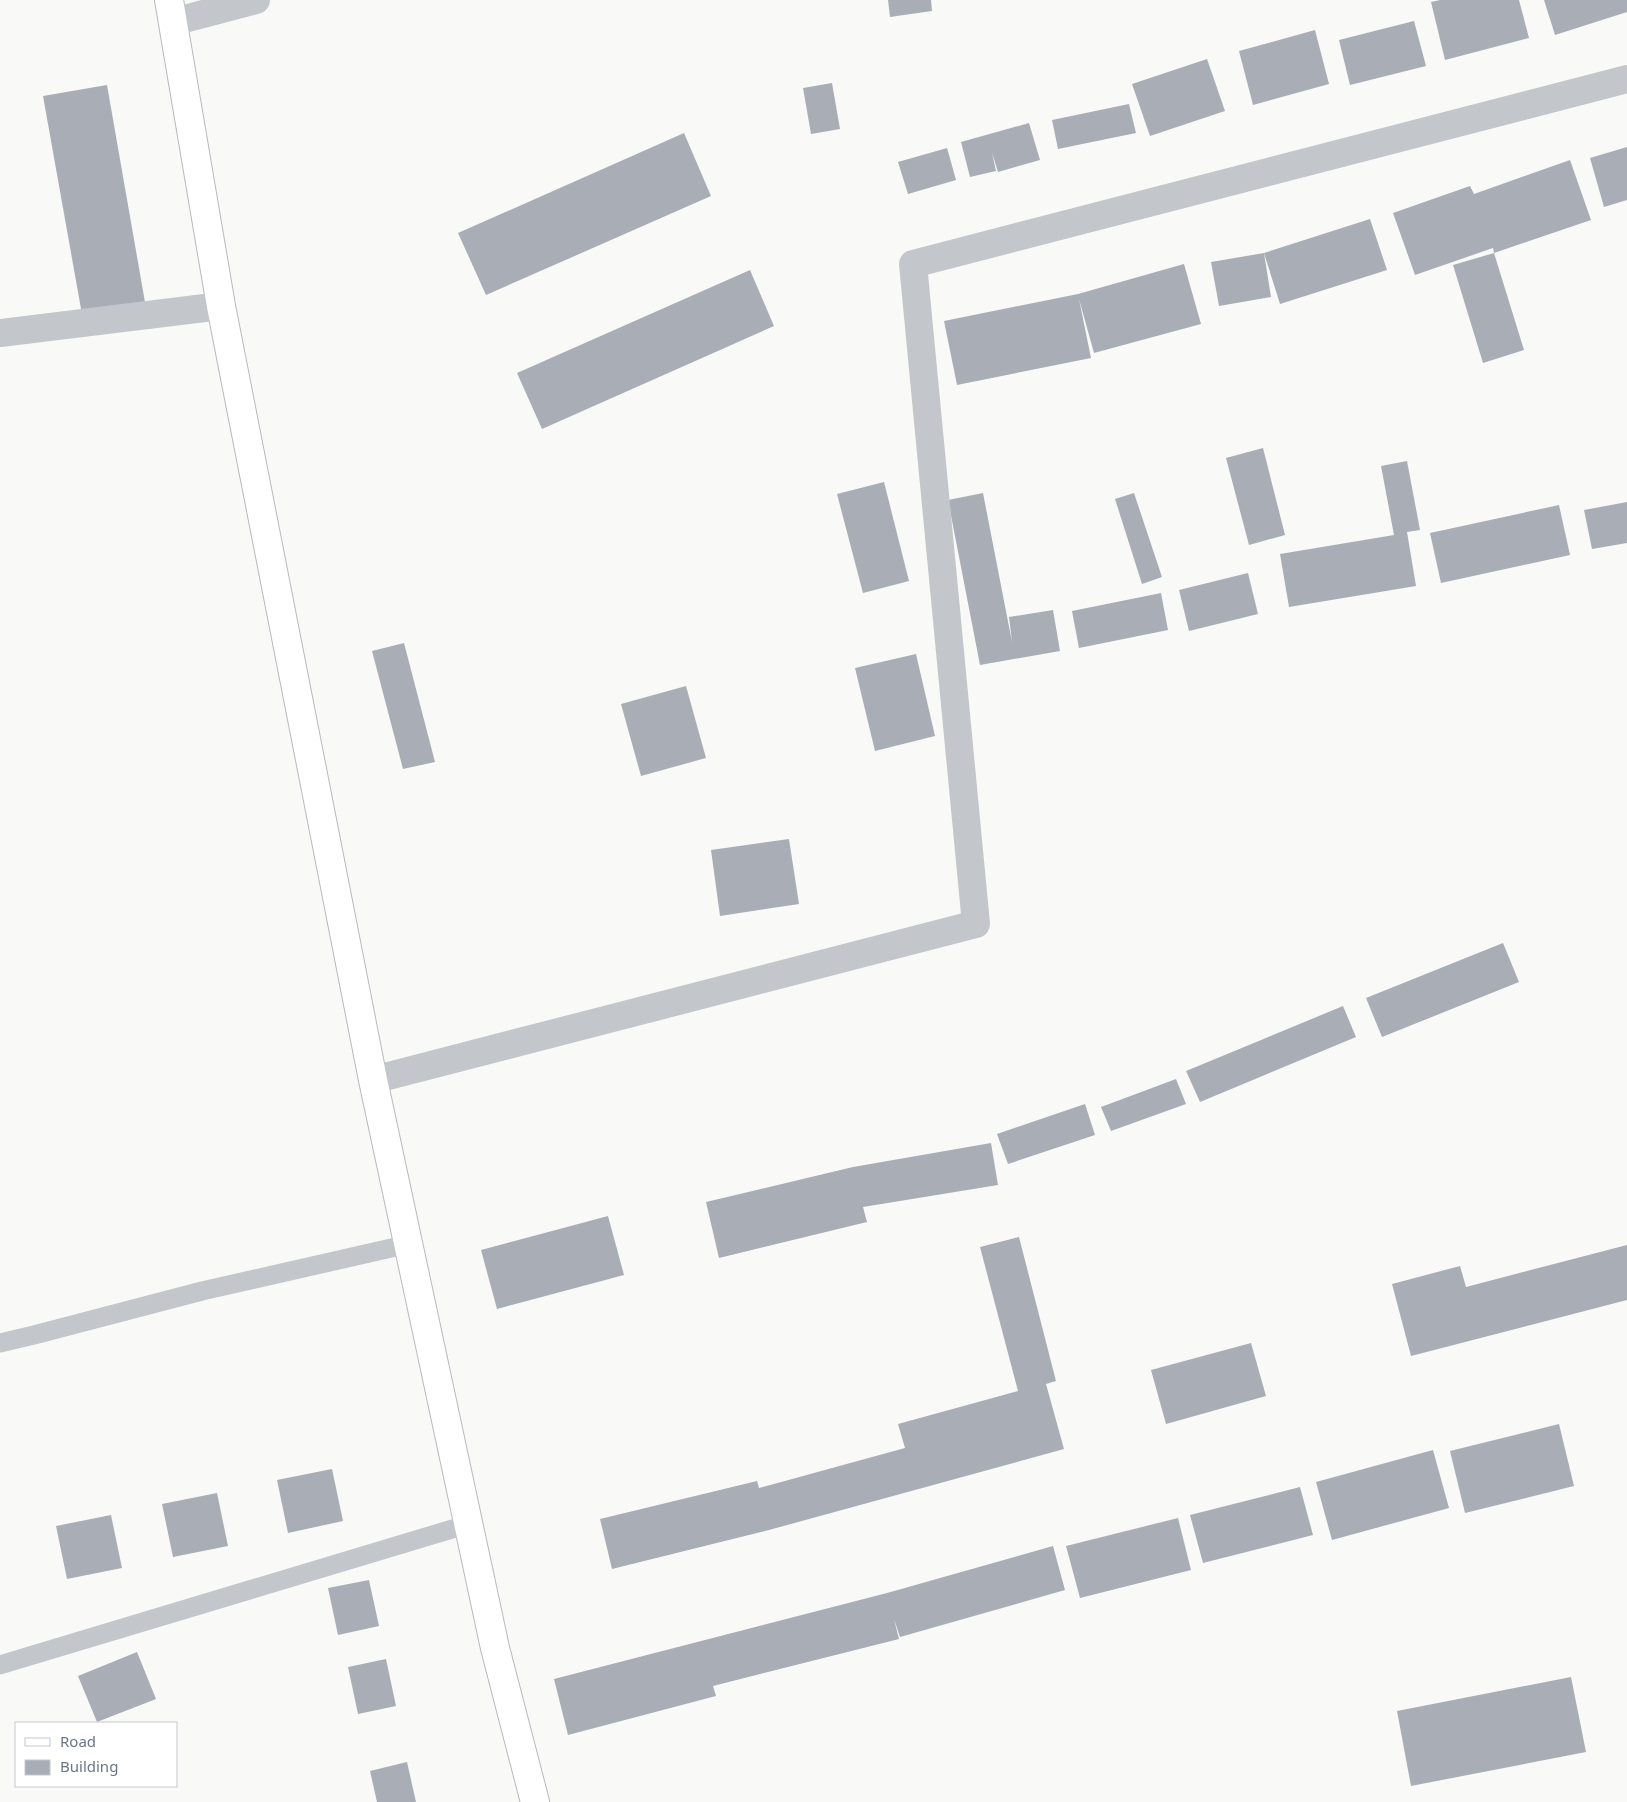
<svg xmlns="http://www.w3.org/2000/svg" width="1627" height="1802" viewBox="0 0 1627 1802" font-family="'Noto Sans',sans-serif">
<rect width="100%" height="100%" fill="#f9f9f7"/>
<g fill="#a9aeb6">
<polygon points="888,0 931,0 932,11 890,17"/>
<polygon points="1440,0 1519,0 1529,38 1445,60 1431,2"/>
<polygon points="1544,0 1627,0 1627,12 1555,35"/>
<polygon points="1414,21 1426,66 1350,85 1339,40"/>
<polygon points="1315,30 1329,84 1253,105 1239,51"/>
<polygon points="1207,59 1225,111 1150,136 1132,84"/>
<polygon points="832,83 840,129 811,134 803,88"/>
<polygon points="107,85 146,308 83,320 43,96"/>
<polygon points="1129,104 1136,133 1058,149 1052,120"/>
<polygon points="1029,123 1040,160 998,172 992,153 996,171 970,177 961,142"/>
<polygon points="684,133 711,196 486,295 458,233"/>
<polygon points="1627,147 1627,200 1604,207 1590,158"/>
<polygon points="947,148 956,180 908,194 898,162"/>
<polygon points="1570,160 1591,220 1494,253 1493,248 1415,275 1393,213 1470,186 1474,194"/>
<polygon points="1370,219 1387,270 1280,304 1264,253 1271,297 1219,306 1211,262 1264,253"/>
<polygon points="1494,253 1524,350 1483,363 1453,265"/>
<polygon points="1184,264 1201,324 1094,353 1079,299 1091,358 957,385 944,321 1078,294"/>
<polygon points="750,270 774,326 542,429 517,373"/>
<polygon points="1263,448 1285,535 1249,545 1226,458"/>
<polygon points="1407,461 1420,530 1407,532 1416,586 1289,607 1280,554 1394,535 1381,466"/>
<polygon points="884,482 909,581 863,593 837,494"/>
<polygon points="983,493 1012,642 1009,617 1053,610 1060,651 980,665 948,500"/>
<polygon points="1134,493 1162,577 1142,584 1115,499"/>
<polygon points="1627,502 1627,543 1592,549 1584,510"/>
<polygon points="1559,505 1570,555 1441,583 1430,533"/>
<polygon points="1248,573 1258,614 1189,631 1179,590"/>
<polygon points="1161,593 1168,630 1079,648 1072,611"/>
<polygon points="404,643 435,762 403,769 372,651"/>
<polygon points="916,654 935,736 875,751 855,668"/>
<polygon points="686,686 706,758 641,776 621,704"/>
<polygon points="789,839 799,904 720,916 711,850"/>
<polygon points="1503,943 1519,982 1382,1037 1366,998"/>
<polygon points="1343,1006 1356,1037 1200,1102 1186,1071"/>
<polygon points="1176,1079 1186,1104 1111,1131 1101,1107"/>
<polygon points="1085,1104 1095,1135 1008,1164 997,1134"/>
<polygon points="991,1143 998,1185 863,1207 867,1222 719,1258 706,1202 853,1167"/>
<polygon points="608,1216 624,1275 497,1309 481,1250"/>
<polygon points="1019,1237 1056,1381 1046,1384 1064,1449 769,1530 612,1569 600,1519 757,1481 759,1488 905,1448 898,1424 1018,1391 980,1247"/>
<polygon points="1627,1245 1627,1300 1411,1356 1392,1284 1460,1266 1466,1287"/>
<polygon points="1251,1343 1266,1396 1166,1424 1151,1370"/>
<polygon points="1559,1424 1574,1486 1465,1513 1450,1451"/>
<polygon points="1433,1450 1449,1508 1332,1540 1316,1482"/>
<polygon points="332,1469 343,1521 288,1533 277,1480"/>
<polygon points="1300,1487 1313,1535 1203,1563 1190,1515"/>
<polygon points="217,1493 228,1546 173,1557 162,1504"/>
<polygon points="111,1515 122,1568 67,1579 56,1526"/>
<polygon points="1178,1518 1191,1570 1080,1598 1066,1546"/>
<polygon points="1053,1546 1065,1590 900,1637 894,1619 899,1639 713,1686 716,1696 568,1735 554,1679 887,1593"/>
<polygon points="369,1580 379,1626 338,1635 328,1588"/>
<polygon points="137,1652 156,1699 97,1722 78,1676"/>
<polygon points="386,1659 396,1706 358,1714 348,1667"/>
<polygon points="1571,1677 1586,1752 1411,1786 1397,1711"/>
<polygon points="407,1762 416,1802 377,1802 370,1771"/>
</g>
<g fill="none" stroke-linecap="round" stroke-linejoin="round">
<g stroke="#b6b9bf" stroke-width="30">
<polyline id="secondary" points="169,0 221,306 373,1080 495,1648 535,1802"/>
</g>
<g stroke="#c3c6ca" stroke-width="19">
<polyline points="0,1343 34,1335 202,1291 409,1244"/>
<polyline points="0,1665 469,1524"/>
</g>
<g stroke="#c3c6ca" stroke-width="28">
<polyline points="173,22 256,0"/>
<polyline points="0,333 221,306"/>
<polyline points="373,1080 976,924 913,264 1627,79"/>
</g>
<use href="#secondary" stroke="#fff" stroke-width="28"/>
</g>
<rect x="15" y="1722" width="162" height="65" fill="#ffffff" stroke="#c4c8cf"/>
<rect x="25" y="1738" width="25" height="8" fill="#ffffff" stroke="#c4c8cf"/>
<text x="60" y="1747" font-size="15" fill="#6b7686">Road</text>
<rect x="25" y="1760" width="25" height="15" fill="#a9aeb6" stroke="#c4c8cf"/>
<text x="60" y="1772" font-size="15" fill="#6b7686">Building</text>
</svg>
